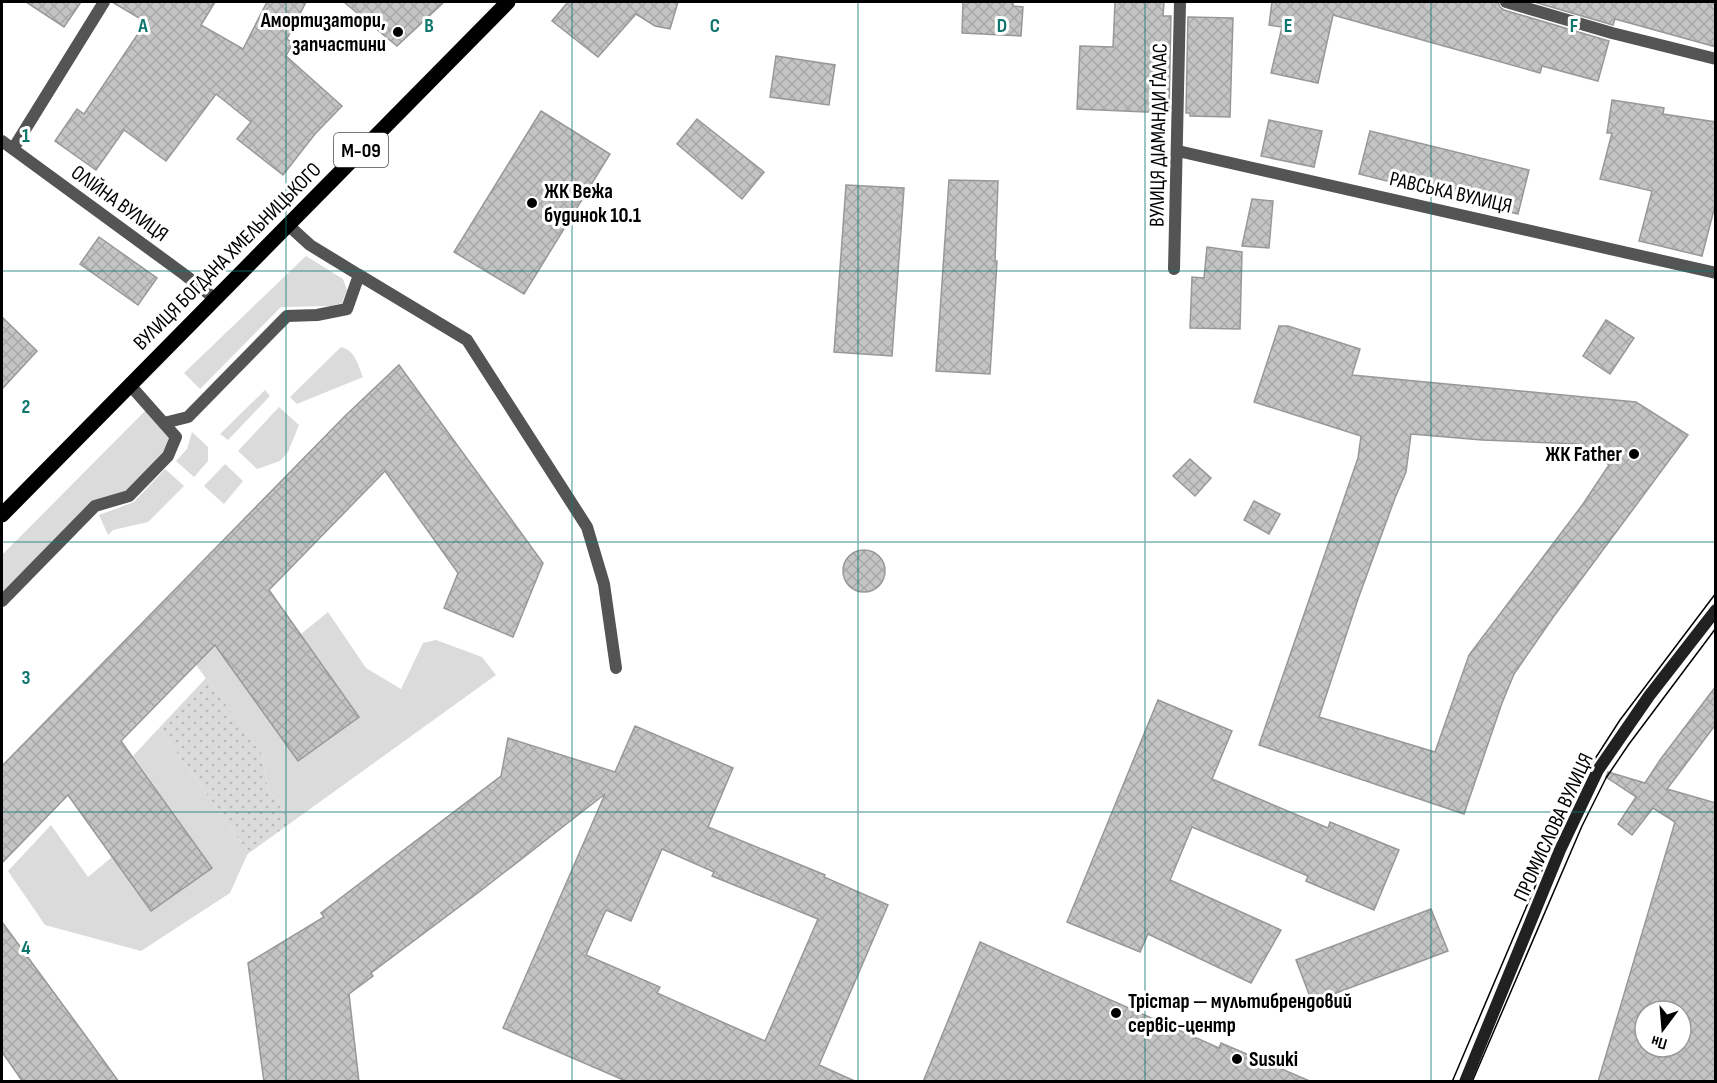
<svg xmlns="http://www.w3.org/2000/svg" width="1717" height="1083" viewBox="0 0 1717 1083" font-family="'Sofia Sans Condensed',sans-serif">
<defs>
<pattern id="park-dots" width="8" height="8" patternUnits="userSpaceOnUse" patternTransform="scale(1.5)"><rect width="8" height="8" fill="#dbdbdb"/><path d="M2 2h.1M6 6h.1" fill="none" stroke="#bababa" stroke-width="1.8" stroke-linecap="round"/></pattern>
<pattern id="building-cross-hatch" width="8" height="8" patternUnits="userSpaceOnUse" patternTransform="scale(1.5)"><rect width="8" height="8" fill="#c4c4c4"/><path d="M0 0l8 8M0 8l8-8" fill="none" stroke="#a7a7a7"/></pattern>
</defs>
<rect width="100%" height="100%" fill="#fff"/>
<g fill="#dbdbdb">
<polygon points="306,256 343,279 347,290 342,303 331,306 281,307 200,389 184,373"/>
<path d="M341 347C355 350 358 365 363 377L297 404 290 397Z"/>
<polygon points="265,390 270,396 228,440 220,434"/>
<polygon points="150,406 176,437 129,496 95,506 2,601 2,555"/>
<polygon points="279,407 299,425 288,452 280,461 257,469 238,451"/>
<polygon points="192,432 208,447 208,461 194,477 176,461 187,449"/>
<polygon points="225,464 243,481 224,504 204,486"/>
<polygon points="165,469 184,486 148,522 113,530 108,535 99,515 134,502"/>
<polygon points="328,612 366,668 401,689 423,643 436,640 482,657 496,675 292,822 268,789 262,754 196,665 215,644 298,761 359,717 301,634"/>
<polygon points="159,728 249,853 247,855 230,893 141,951 45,925 8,871 51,825 88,877 112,857 151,911 212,868 133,756"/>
</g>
<polygon fill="url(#park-dots)" points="206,678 262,754 268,789 292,822 249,853 159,728"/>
<g fill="url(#building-cross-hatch)" stroke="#989898" stroke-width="1.5" fill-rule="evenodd">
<polygon points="26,2 81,2 64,27"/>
<polygon points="112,2 215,2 201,25 243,49 267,2 306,2 287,39 293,43 286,56 342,106 315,134 283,175 237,139 251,122 216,94 166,161 124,130 96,170 55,141 77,109 84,114 146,22"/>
<polygon points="344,2 444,2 397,46"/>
<polygon points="568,2 678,2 670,29 655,26 636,14 598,57 552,21"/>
<polygon points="963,2 1013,2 1013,6 1023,7 1021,36 962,33"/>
<polygon points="1115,2 1164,2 1163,16 1171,16 1169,113 1077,109 1080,46 1113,47"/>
<polygon points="1272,2 1498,2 1500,7 1504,10 1609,41 1598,81 1542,66 1540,73 1333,15 1318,83 1271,73 1282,27 1269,25"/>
<polygon points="1534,2 1716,2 1716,47 1615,19 1613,25"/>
<polygon points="1188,17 1233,18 1230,117 1190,116 1190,113 1186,113"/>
<polygon points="776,56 835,65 829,105 770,97"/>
<polygon points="1612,100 1664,108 1663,114 1716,122 1716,202 1702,256 1639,241 1652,191 1600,179 1612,133 1607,133"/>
<polygon points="541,111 610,154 524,294 454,252"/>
<polygon points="697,119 764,172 742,199 677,144"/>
<polygon points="1269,120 1322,131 1314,167 1261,156"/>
<polygon points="1370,131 1529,170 1518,214 1359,174"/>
<polygon points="949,180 998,181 995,261 997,261 990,374 936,371"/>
<polygon points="846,185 904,188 892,356 834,352"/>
<polygon points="1252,199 1273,201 1269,248 1242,246"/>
<polygon points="99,237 157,278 138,305 80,264"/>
<polygon points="1207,247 1242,252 1240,329 1190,328 1192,277 1204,278"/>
<polygon points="2,317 37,351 2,389"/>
<polygon points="1606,320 1634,338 1610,374 1583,356"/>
<path d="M1279 326H1288L1360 349 1352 375 1636 402 1688 435 1554 616 1514 674 1502 703 1464 814 1259 745 1358 458 1361 436 1254 402ZM1411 434 1482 440 1578 444 1609 465 1583 504 1469 655 1435 752 1319 717 1358 599 1395 498 1406 472Z"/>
<polygon points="399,365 543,563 513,637 444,608 458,573 385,471 269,590 359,717 298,761 215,645 121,741 212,868 151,911 68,795 2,863 2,766 345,416"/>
<polygon points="1190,459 1211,478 1195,496 1173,476"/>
<polygon points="1254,501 1280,514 1269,534 1244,520"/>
<circle cx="864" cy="571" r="21"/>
<path d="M1716 686V724L1667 789 1716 803V1082H1598L1675 822 1653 808 1632 835 1618 824 1636 797 1606 777 1608 772 1645 783 1660 760ZM1645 1011H1681V1047H1645Z"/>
<polygon points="1158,700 1232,731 1212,779 1328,828 1330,822 1399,850 1374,910 1306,881 1308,876 1192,827 1170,880 1281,930 1251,983 1148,934 1140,952 1067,922"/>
<path d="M635 726 733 768 708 827 825 875 824 877 888 905 819 1065 857 1082H628L503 1028 605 794 479 892 371 973 373 976 349 994 359 1082H264L248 963 324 917 321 913 501 776 508 738 615 772ZM662 849 714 872 712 876 818 919 765 1041 657 993 660 987 586 955 606 910 631 921Z"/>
<polygon points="1431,909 1448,951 1312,1002 1296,960"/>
<polygon points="2,922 85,1035 119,1082 23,1082 2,1052"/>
<polygon points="980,942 1219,1048 1221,1043 1312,1082 923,1082"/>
</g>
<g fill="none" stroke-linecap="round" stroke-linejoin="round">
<g stroke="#545454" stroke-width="12">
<polyline points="1506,2 1612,33 1716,59"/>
<polyline points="2,141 185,275 214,298"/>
<polyline points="13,149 104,2"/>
<polyline points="1178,151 1716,273"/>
<polyline points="1174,269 1180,2"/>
<polyline points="359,275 467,340 587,527 604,584 616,668"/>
<polyline points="164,423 188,417 287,316 317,315 347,309 359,275 310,245 288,225"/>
<polyline points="2,601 95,506 129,496 168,456 176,437 130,385"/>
</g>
<polyline stroke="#212121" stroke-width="12" points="1465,1082 1560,850 1598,770 1649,696 1716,610"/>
<polyline stroke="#000" stroke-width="15" points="2,515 508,2"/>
<g stroke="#000" stroke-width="1.5">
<polyline points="1452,1082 1565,816 1591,765 1620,720 1716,593"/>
<polyline points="1472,1082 1582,826 1606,778 1629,744 1716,628"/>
</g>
</g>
<path fill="none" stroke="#0f766e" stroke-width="1.5" stroke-opacity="0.55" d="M286 2V1082M572 2V1082M858 2V1082M1145 2V1082M1431 2V1082M2 271H1716M2 542H1716M2 812H1716"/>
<g fill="#000" stroke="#fff" stroke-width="2">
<circle cx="398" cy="32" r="6"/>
<circle cx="532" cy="203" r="6"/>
<circle cx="1634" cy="454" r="6"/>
<circle cx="1116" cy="1013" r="6"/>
<circle cx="1237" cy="1059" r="6"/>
</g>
<g text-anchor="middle" stroke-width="6" stroke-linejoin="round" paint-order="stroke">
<rect fill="#fff" stroke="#4c4c4c" stroke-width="1.5" x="334" y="133" width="54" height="34" rx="4.5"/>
<g font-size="20" font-weight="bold" fill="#000">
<text x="361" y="157">М-09</text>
</g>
<g font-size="21" font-weight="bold" fill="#000" stroke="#fff" text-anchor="start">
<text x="386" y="27" text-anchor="end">Амортизатори,<tspan x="386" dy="24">запчастини</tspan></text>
<text x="544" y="198">ЖК Вежа<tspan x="544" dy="24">будинок 10.1</tspan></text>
<text x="1622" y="461" text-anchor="end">ЖК Father</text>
<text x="1128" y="1008">Трістар — мультибрендовий<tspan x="1128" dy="24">сервіс-центр</tspan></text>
<text x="1249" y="1066">Susuki</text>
</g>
<g font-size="21" fill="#000" stroke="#fff">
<text transform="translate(1158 135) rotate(-89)" y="7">ВУЛИЦЯ ДІАМАНДИ ҐАЛАС</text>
<text transform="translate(1451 192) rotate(13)" y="7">РАВСЬКА ВУЛИЦЯ</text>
<text transform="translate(120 203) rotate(36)" y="7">ОЛІЙНА ВУЛИЦЯ</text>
<text transform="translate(227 256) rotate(-45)" y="7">ВУЛИЦЯ БОГДАНА ХМЕЛЬНИЦЬКОГО</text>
<text transform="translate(1553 827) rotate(-65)" y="7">ПРОМИСЛОВА ВУЛИЦЯ</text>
</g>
</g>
<g font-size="20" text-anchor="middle" font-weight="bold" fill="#0f766e" stroke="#fff" stroke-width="6" stroke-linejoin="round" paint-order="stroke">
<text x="143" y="32">A</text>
<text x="429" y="32">B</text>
<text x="715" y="32">C</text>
<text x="1002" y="32">D</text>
<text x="1288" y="32">E</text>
<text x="1574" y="32">F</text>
<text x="26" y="142">1</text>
<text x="26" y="413">2</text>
<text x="26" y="684">3</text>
<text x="26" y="954">4</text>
</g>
<rect width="1717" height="1083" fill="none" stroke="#000000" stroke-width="6"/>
<g transform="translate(1663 1029) rotate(196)"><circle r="28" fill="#ffffff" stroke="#999999" stroke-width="1.5"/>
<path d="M0-4.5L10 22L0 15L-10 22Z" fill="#000000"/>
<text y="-9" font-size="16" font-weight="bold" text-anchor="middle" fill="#000000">Пн</text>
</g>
</svg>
